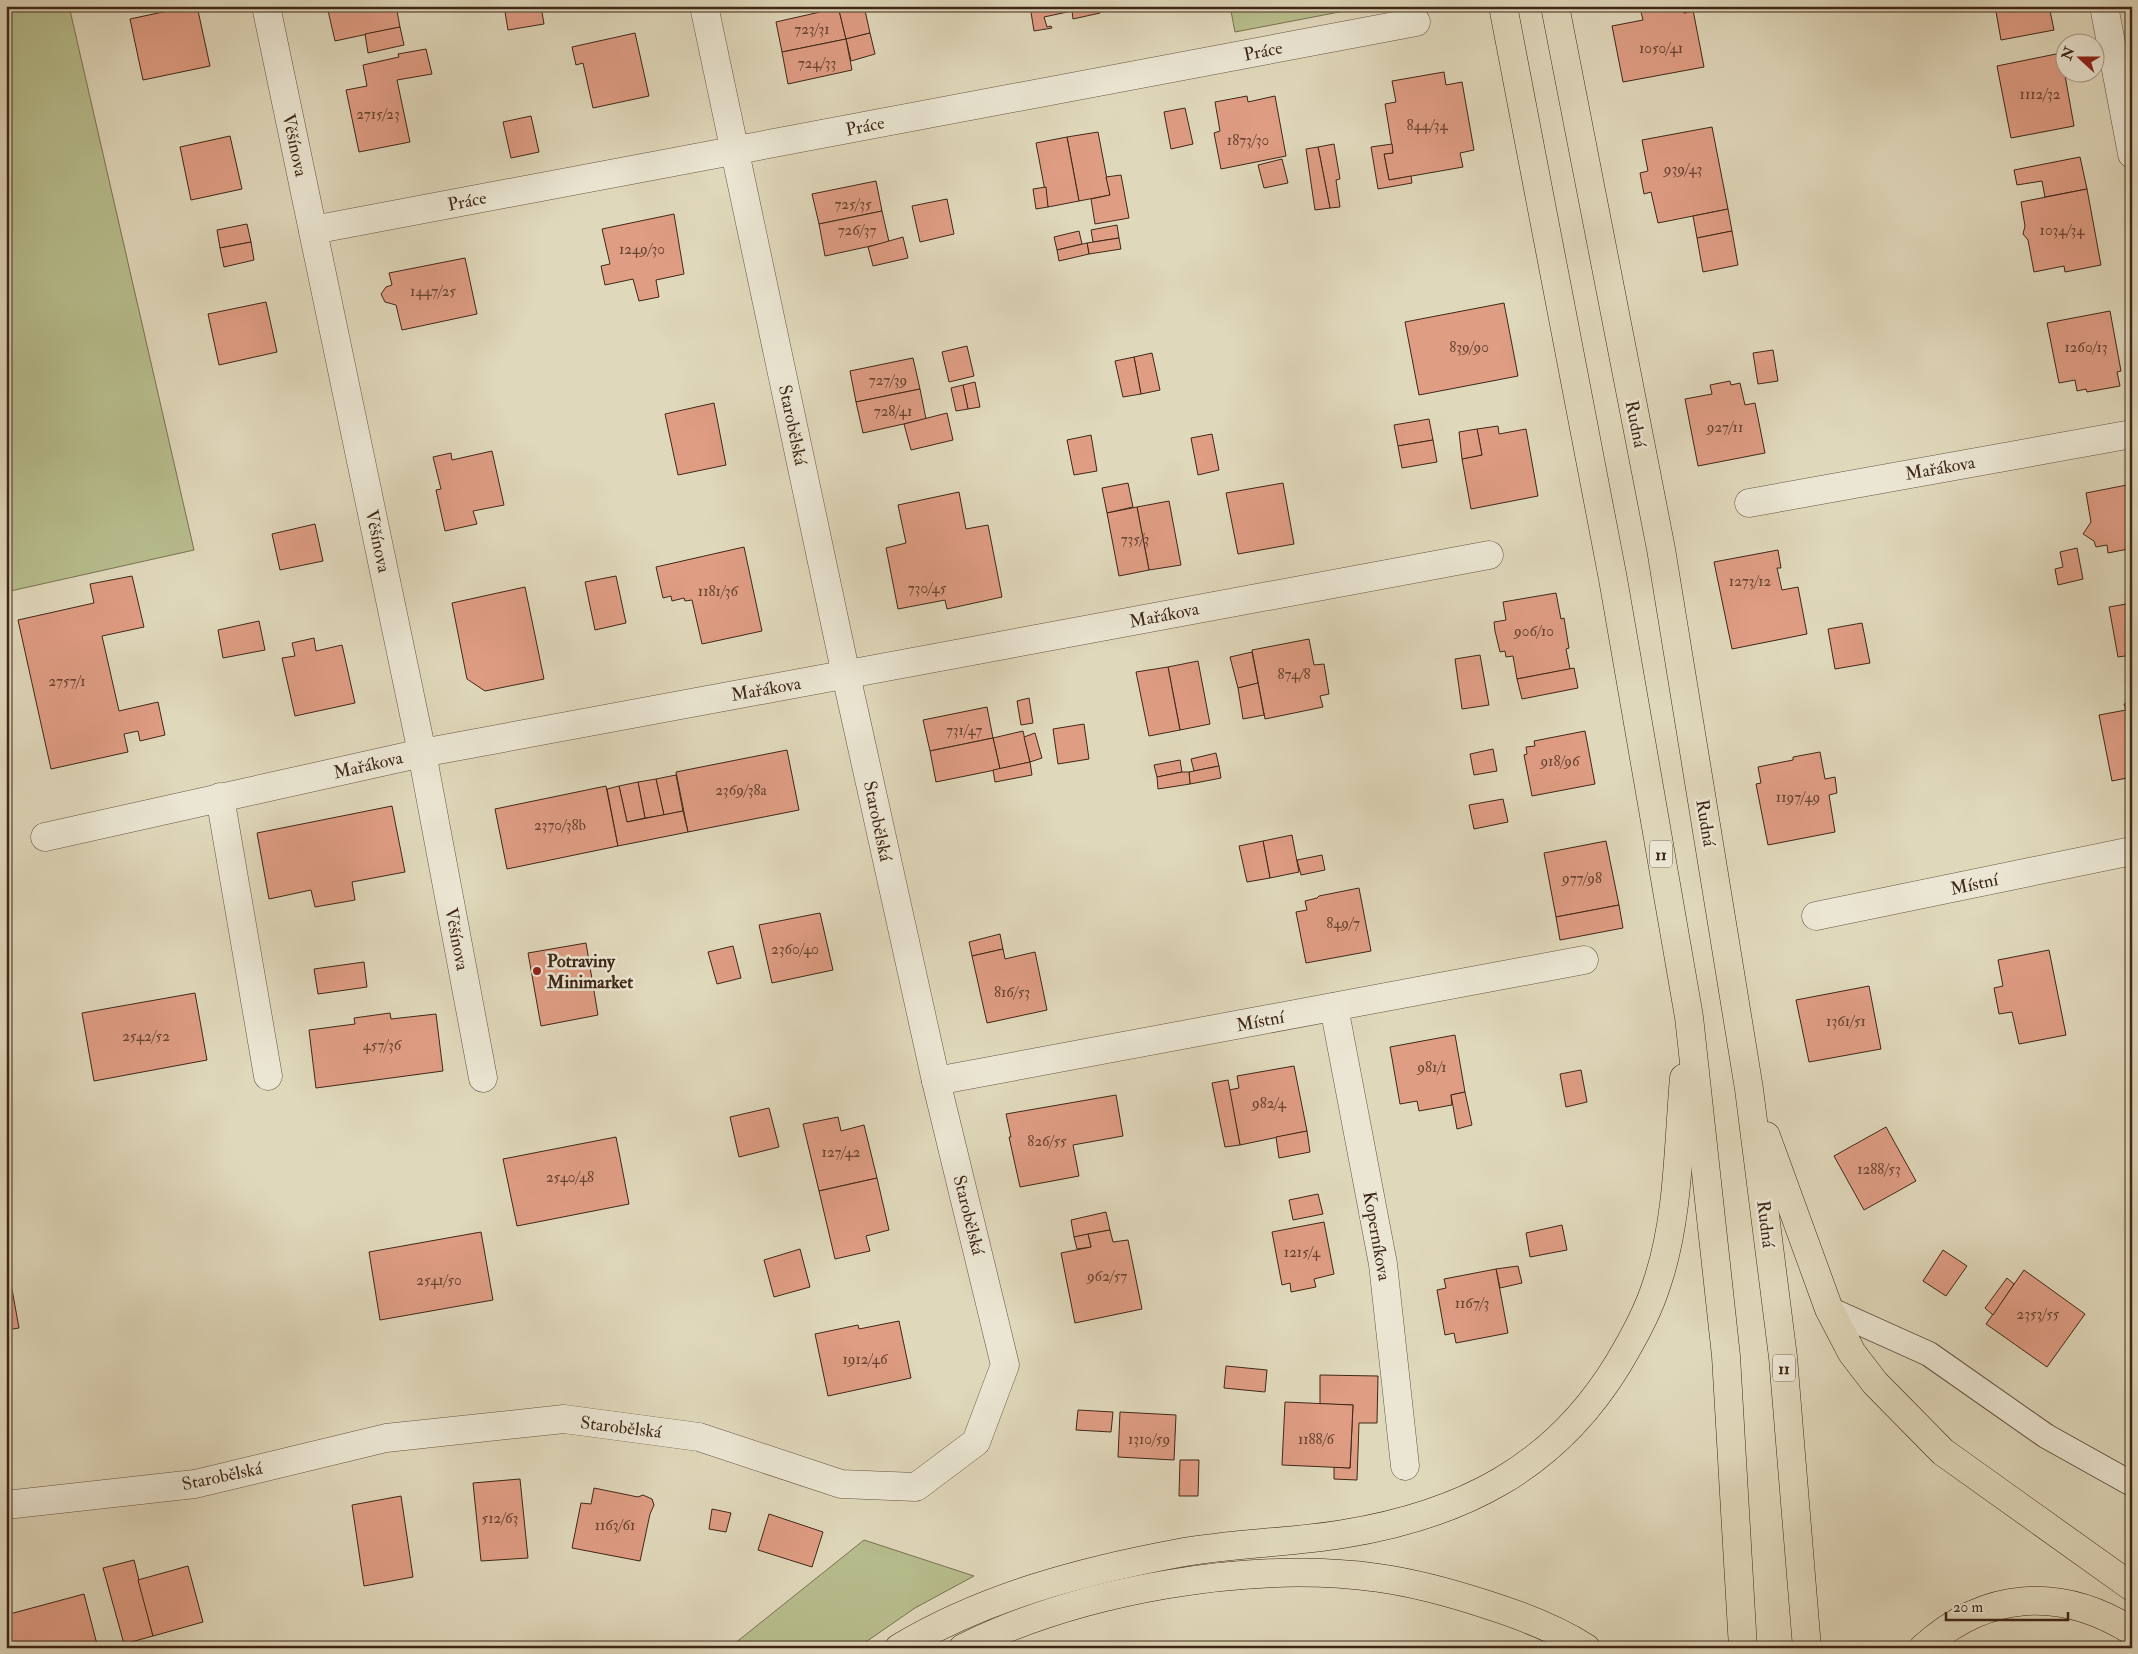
<svg xmlns="http://www.w3.org/2000/svg" width="2138" height="1654" viewBox="0 0 2138 1654" font-family="'IM FELL Double Pica',serif">
<rect width="100%" height="100%" fill="#e0d8bb"/>
<filter id="stains"><feTurbulence type="fractalNoise" baseFrequency=".004" numOctaves="4"/><feColorMatrix values="0 0 0 0 .2 0 0 0 0 .09 0 0 0 0 .02 0 0 0 .5 -.17"/></filter>
<radialGradient id="worn" r=".72"><stop offset=".6" stop-color="#630" stop-opacity="0"/><stop offset="1" stop-color="#630" stop-opacity=".3"/></radialGradient>
<g fill="#b7bd8d" stroke="#7b7252">
<polygon points="6,6 69,6 194,550 6,592"/>
<polygon points="1230,6 1371,6 1235,32"/>
<polygon points="864,1540 974,1576 915,1608 857,1648 729,1648"/>
</g>
<g fill="#df9d84" stroke="#3f2717">
<polygon points="191,6 197,6 210,66 143,80 130,19"/>
<polygon points="327,6 396,6 400,27 335,41"/>
<polygon points="504,6 541,6 544,24 508,30"/>
<polygon points="819,6 838,6 846,39 782,52 776,22 820,12"/>
<polygon points="838,6 864,6 870,33 846,39"/>
<polygon points="1030,6 1099,6 1100,13 1073,19 1072,11 1044,17 1047,27 1051,26 1052,28 1034,31"/>
<polygon points="1648,6 1683,6 1684,13 1693,10 1704,67 1623,82 1612,26 1643,20 1640,8"/>
<polygon points="1683,6 1716,6 1716,8 1684,13"/>
<polygon points="1995,6 2049,6 2054,30 2001,40"/>
<polygon points="400,27 404,45 368,53 365,34"/>
<polygon points="635,33 649,96 593,108 583,63 576,65 572,47"/>
<polygon points="870,33 875,54 851,61 846,39"/>
<polygon points="846,39 852,70 788,84 782,52"/>
<polygon points="426,49 432,74 397,80 410,142 359,152 346,90 367,86 363,65 399,57 398,54"/>
<polygon points="2061,53 2074,126 2011,138 1997,66"/>
<polygon points="1444,72 1446,85 1462,82 1474,150 1460,153 1463,167 1389,180 1384,154 1393,153 1385,104 1396,102 1392,81"/>
<polygon points="1247,96 1248,102 1275,96 1286,156 1221,169 1214,133 1220,131 1215,102"/>
<polygon points="1185,108 1193,144 1171,149 1164,112"/>
<polygon points="531,116 539,152 511,158 503,122"/>
<polygon points="1712,127 1728,209 1658,223 1651,192 1644,194 1640,173 1648,171 1642,140"/>
<polygon points="1098,132 1110,195 1079,201 1067,137"/>
<polygon points="230,136 242,189 191,200 180,147"/>
<polygon points="1067,137 1079,201 1048,207 1036,143"/>
<polygon points="1334,144 1340,179 1336,180 1340,207 1330,208 1318,147"/>
<polygon points="1392,144 1393,153 1384,154 1389,180 1411,176 1412,183 1378,189 1371,147"/>
<polygon points="1318,147 1330,208 1315,210 1306,149"/>
<polygon points="2080,157 2087,189 2045,197 2042,181 2017,185 2014,170"/>
<polygon points="1282,159 1288,183 1264,188 1258,165"/>
<polygon points="1121,175 1129,218 1095,224 1091,199 1110,195 1106,177"/>
<polygon points="876,181 882,211 819,224 812,194"/>
<polygon points="1046,187 1048,207 1036,209 1033,189"/>
<polygon points="2087,189 2101,265 2065,272 2064,266 2034,272 2028,240 2023,234 2025,226 2021,202"/>
<polygon points="947,199 954,234 920,242 912,206"/>
<polygon points="1728,209 1732,231 1697,238 1693,216"/>
<polygon points="882,211 889,242 825,256 819,224"/>
<polygon points="674,214 684,274 656,280 659,297 639,301 633,279 605,285 601,266 610,264 602,229"/>
<polygon points="247,224 251,242 220,248 217,230"/>
<polygon points="1117,225 1119,238 1093,242 1091,230"/>
<polygon points="1079,231 1082,244 1057,250 1054,237"/>
<polygon points="1732,231 1738,265 1703,272 1697,238"/>
<polygon points="903,237 908,258 873,266 868,247"/>
<polygon points="1119,238 1121,249 1089,254 1087,243"/>
<polygon points="251,242 254,260 224,267 220,248"/>
<polygon points="1087,243 1089,254 1059,261 1057,250"/>
<polygon points="465,258 477,314 402,330 396,305 385,302 381,294 386,287 392,285 389,273"/>
<polygon points="266,302 277,352 219,365 208,314"/>
<polygon points="1504,303 1518,376 1419,395 1405,322"/>
<polygon points="2110,311 2121,371 2117,372 2120,386 2087,392 2086,389 2077,391 2075,380 2059,383 2047,323"/>
<polygon points="967,346 974,376 949,382 942,352"/>
<polygon points="1773,350 1778,381 1758,384 1753,353"/>
<polygon points="1152,353 1160,390 1141,394 1134,357"/>
<polygon points="1134,357 1141,394 1123,397 1115,361"/>
<polygon points="913,358 920,389 856,402 850,371"/>
<polygon points="1730,381 1731,385 1740,383 1745,405 1755,403 1765,453 1698,466 1685,399 1712,394 1710,385"/>
<polygon points="975,382 980,407 968,409 963,385"/>
<polygon points="963,385 968,409 956,411 951,388"/>
<polygon points="920,389 926,419 863,433 856,402"/>
<polygon points="714,403 726,465 678,475 665,414"/>
<polygon points="947,413 953,440 911,450 904,424"/>
<polygon points="1429,419 1433,440 1398,446 1394,425"/>
<polygon points="1498,426 1499,434 1526,429 1538,496 1471,509 1462,459 1482,455 1477,429"/>
<polygon points="1477,429 1482,455 1462,459 1459,432"/>
<polygon points="1212,434 1219,470 1198,475 1191,438"/>
<polygon points="1091,435 1097,471 1074,475 1067,440"/>
<polygon points="1433,440 1437,462 1402,468 1398,446"/>
<polygon points="492,451 504,505 473,511 477,524 445,531 436,490 441,489 433,457 451,453 452,460"/>
<polygon points="1128,483 1133,507 1107,513 1102,488"/>
<polygon points="1283,483 1294,544 1238,554 1226,493"/>
<polygon points="2132,484 2132,540 2126,541 2128,549 2108,553 2107,545 2096,547 2094,541 2083,534 2091,522 2086,493"/>
<polygon points="959,492 966,529 988,525 1002,597 947,609 945,600 898,609 886,548 906,543 898,505"/>
<polygon points="1169,501 1181,565 1149,570 1137,507"/>
<polygon points="1137,507 1149,570 1119,576 1107,513"/>
<polygon points="315,524 323,561 280,570 272,534"/>
<polygon points="744,547 762,631 702,644 692,600 685,601 684,598 672,601 671,596 663,598 656,567"/>
<polygon points="2077,548 2083,579 2058,585 2055,569 2063,567 2060,552"/>
<polygon points="1778,550 1781,568 1777,568 1782,590 1798,587 1807,634 1732,649 1714,562"/>
<polygon points="132,576 144,627 102,636 119,711 158,702 165,735 140,741 138,731 124,734 128,752 51,769 18,620 94,603 90,584"/>
<polygon points="616,576 626,623 595,630 585,582"/>
<polygon points="525,587 544,679 485,691 467,679 452,603"/>
<polygon points="1556,593 1561,619 1564,618 1569,648 1566,649 1570,669 1517,679 1513,656 1506,657 1505,651 1500,652 1495,631 1494,622 1506,620 1503,602"/>
<polygon points="2132,603 2132,655 2118,657 2109,607"/>
<polygon points="259,621 265,650 223,658 218,630"/>
<polygon points="1862,623 1870,663 1835,669 1828,629"/>
<polygon points="314,638 316,651 342,645 355,703 295,716 282,658 295,656 292,643"/>
<polygon points="1309,639 1314,665 1324,664 1329,694 1320,696 1323,707 1265,719 1252,650"/>
<polygon points="1252,652 1258,683 1238,688 1230,657"/>
<polygon points="1480,655 1489,705 1462,709 1455,659"/>
<polygon points="1198,661 1210,724 1180,730 1168,667"/>
<polygon points="1168,667 1180,730 1149,736 1136,672"/>
<polygon points="1574,668 1578,688 1522,699 1517,679"/>
<polygon points="1258,683 1264,715 1243,719 1238,688"/>
<polygon points="1029,698 1033,723 1021,725 1017,701"/>
<polygon points="2132,702 2132,777 2112,781 2099,715 2126,710 2124,704"/>
<polygon points="987,707 993,738 930,751 923,720"/>
<polygon points="1084,724 1089,759 1058,764 1053,729"/>
<polygon points="1023,731 1030,762 1000,769 993,738"/>
<polygon points="1585,731 1595,784 1532,796 1524,755 1527,754 1526,747 1535,746 1534,741"/>
<polygon points="1035,733 1042,758 1030,762 1024,737"/>
<polygon points="993,738 1000,769 936,782 930,751"/>
<polygon points="1493,749 1497,771 1474,775 1470,754"/>
<polygon points="787,750 799,810 688,832 676,772"/>
<polygon points="1820,752 1825,779 1835,777 1837,793 1829,795 1835,832 1768,845 1756,784 1761,783 1758,767 1793,760 1793,757"/>
<polygon points="1216,753 1219,766 1194,771 1191,759"/>
<polygon points="1180,760 1182,772 1157,777 1154,765"/>
<polygon points="1030,762 1032,775 995,782 993,770"/>
<polygon points="1219,766 1221,778 1190,784 1189,772"/>
<polygon points="1182,772 1189,772 1190,784 1158,789 1157,777"/>
<polygon points="676,775 683,811 664,815 656,779"/>
<polygon points="656,779 664,815 645,818 638,782"/>
<polygon points="638,782 645,818 627,822 619,786"/>
<polygon points="606,786 618,846 507,869 495,809"/>
<polygon points="619,786 627,822 683,811 688,832 618,846 607,789"/>
<polygon points="1503,799 1508,822 1474,829 1469,805"/>
<polygon points="392,806 405,872 352,882 355,900 315,907 311,890 269,899 257,833"/>
<polygon points="1292,835 1299,872 1270,878 1263,841"/>
<polygon points="1263,841 1270,878 1247,882 1239,846"/>
<polygon points="1606,841 1619,905 1556,917 1544,853"/>
<polygon points="1322,855 1325,870 1301,875 1297,860"/>
<polygon points="1359,888 1371,951 1306,963 1296,912 1307,910 1305,901 1317,898 1319,896"/>
<polygon points="1619,905 1623,928 1560,940 1556,917"/>
<polygon points="820,913 833,970 772,983 759,925"/>
<polygon points="1000,934 1003,949 972,956 969,942"/>
<polygon points="586,943 598,1015 541,1026 528,953"/>
<polygon points="733,946 741,978 717,984 708,952"/>
<polygon points="1003,949 1005,959 1035,952 1047,1010 987,1023 972,956"/>
<polygon points="2049,950 2066,1035 2019,1044 2012,1012 1999,1014 1994,988 2003,986 1998,960"/>
<polygon points="364,962 367,987 318,994 314,969"/>
<polygon points="1869,986 1881,1049 1809,1062 1796,1000"/>
<polygon points="195,993 207,1060 94,1081 82,1013"/>
<polygon points="390,1013 391,1019 436,1014 443,1071 316,1088 309,1030 355,1024 354,1018"/>
<polygon points="1455,1035 1465,1092 1451,1095 1452,1105 1419,1111 1417,1101 1400,1104 1390,1047"/>
<polygon points="1294,1066 1307,1131 1240,1145 1229,1090 1239,1088 1237,1076"/>
<polygon points="1581,1070 1587,1102 1566,1107 1560,1074"/>
<polygon points="1228,1080 1240,1145 1225,1147 1212,1083"/>
<polygon points="1465,1092 1472,1125 1457,1129 1451,1095"/>
<polygon points="1116,1095 1123,1136 1073,1145 1079,1176 1020,1187 1009,1137 1011,1137 1006,1114"/>
<polygon points="769,1108 779,1147 739,1157 730,1117"/>
<polygon points="838,1117 841,1131 864,1125 877,1178 819,1191 803,1124"/>
<polygon points="1886,1127 1916,1181 1864,1210 1834,1156"/>
<polygon points="1307,1131 1310,1152 1279,1158 1276,1137"/>
<polygon points="616,1137 629,1204 517,1226 503,1159"/>
<polygon points="877,1178 889,1230 866,1236 870,1251 835,1259 819,1191"/>
<polygon points="1318,1194 1323,1214 1293,1220 1289,1200"/>
<polygon points="1106,1212 1110,1230 1074,1237 1071,1220"/>
<polygon points="1324,1222 1334,1274 1314,1279 1316,1287 1291,1292 1290,1283 1282,1285 1272,1232"/>
<polygon points="1562,1225 1567,1250 1530,1257 1526,1233"/>
<polygon points="1110,1230 1113,1242 1128,1240 1142,1309 1075,1323 1061,1253 1091,1247 1088,1234"/>
<polygon points="481,1232 493,1300 380,1320 369,1252"/>
<polygon points="1088,1234 1091,1247 1077,1249 1074,1237"/>
<polygon points="800,1249 810,1287 774,1297 764,1260"/>
<polygon points="1943,1250 1967,1266 1946,1296 1923,1281"/>
<polygon points="6,1256 19,1328 6,1330"/>
<polygon points="1518,1266 1522,1283 1500,1288 1496,1269"/>
<polygon points="1496,1269 1508,1333 1456,1343 1454,1333 1445,1335 1437,1290 1446,1288 1444,1279"/>
<polygon points="2024,1270 2085,1314 2047,1367 1986,1324"/>
<polygon points="2007,1278 2014,1284 1993,1315 1985,1308"/>
<polygon points="899,1321 911,1378 828,1396 815,1334 858,1325 859,1329"/>
<polygon points="1226,1366 1267,1370 1265,1392 1224,1388"/>
<polygon points="1320,1375 1378,1376 1377,1423 1359,1423 1357,1480 1334,1479 1334,1467 1350,1468 1353,1405 1320,1404"/>
<polygon points="1285,1402 1353,1405 1350,1468 1282,1465"/>
<polygon points="1078,1410 1113,1412 1111,1432 1076,1430"/>
<polygon points="1120,1412 1176,1415 1174,1460 1118,1457"/>
<polygon points="1180,1460 1199,1460 1198,1496 1179,1496"/>
<polygon points="520,1479 528,1558 481,1561 473,1483"/>
<polygon points="594,1488 638,1497 643,1495 652,1499 654,1505 650,1514 640,1561 572,1548 581,1503 591,1504"/>
<polygon points="401,1496 413,1577 364,1586 352,1505"/>
<polygon points="712,1509 731,1513 726,1532 709,1529"/>
<polygon points="769,1514 823,1532 812,1567 758,1550"/>
<polygon points="134,1560 153,1636 124,1644 103,1568"/>
<polygon points="188,1566 203,1622 153,1636 138,1580"/>
<polygon points="84,1594 98,1648 12,1648 6,1627 6,1615"/>
</g>
<g fill="none" stroke-linecap="round" stroke-linejoin="round">
<g stroke="#675340" stroke-width="26">
<polyline id="service" points="1829,1309 1929,1354 2046,1436 2132,1484"/>
</g>
<g stroke="#675340" stroke-width="29">
<g id="minor">
<polyline points="266,6 422,753 483,1078"/>
<polyline points="2104,6 2132,154"/>
<polyline points="313,230 1416,22"/>
<polyline points="1749,503 2132,434"/>
<polyline points="220,797 268,1076"/>
<polyline points="45,837 422,753 1489,555"/>
<polyline points="1816,916 2132,851"/>
<polyline points="1334,1007 1383,1264 1405,1466"/>
<polyline points="936,1081 1584,960"/>
<polyline points="6,1505 195,1484 386,1438 564,1419 699,1437 841,1484 916,1487 976,1442 1005,1365 936,1081 846,675 704,6"/>
</g>
</g>
<g stroke="#3f2717" stroke-width="29">
<g id="trunk">
<polyline points="1503,6 1613,579 1689,1017 1726,1356 1743,1648"/>
<polyline points="1555,6 1661,549 1749,1089 1783,1357 1807,1648"/>
<polyline points="1766,1136 1829,1309 1852,1353 1875,1383 1943,1452 2132,1587"/>
<path d="M899 1648C984 1597 1082 1571 1179 1553 1233 1543 1289 1543 1343 1534 1461 1515 1554 1469 1618 1364 1634 1337 1649 1310 1658 1280 1679 1216 1678 1144 1684 1078"/>
<path d="M963 1648C1080 1590 1249 1560 1379 1578 1415 1583 1451 1593 1485 1604 1520 1615 1555 1628 1586 1648"/>
<path d="M1923 1648C1986 1591 2060 1586 2132 1631"/>
</g>
</g>
<use href="#service" stroke="#ebe6d3" stroke-width="24"/>
<use href="#minor" stroke="#ebe6d3" stroke-width="28"/>
<use href="#trunk" stroke="#e0d8bb" stroke-width="28"/>
</g>
<circle fill="#8f2418" stroke="#ebe6d3" stroke-width="2" cx="537" cy="971" r="5"/>
<g text-anchor="middle" stroke-width="5" stroke-linejoin="round" paint-order="stroke">
<g font-size="15" fill="#674432">
<text x="812" y="34">723/31</text>
<text x="1661" y="53">1050/41</text>
<text x="817" y="68">724/33</text>
<text x="2040" y="99">1112/32</text>
<text x="378" y="119">2715/23</text>
<text x="1427" y="130">844/34</text>
<text x="1248" y="145">1873/30</text>
<text x="1683" y="174">939/43</text>
<text x="853" y="209">725/35</text>
<text x="857" y="235">726/37</text>
<text x="2062" y="235">1034/34</text>
<text x="642" y="254">1249/30</text>
<text x="433" y="296">1447/25</text>
<text x="1469" y="352">839/90</text>
<text x="2086" y="352">1260/13</text>
<text x="888" y="385">727/39</text>
<text x="893" y="416">728/41</text>
<text x="1725" y="432">927/11</text>
<text x="1135" y="544">735/3</text>
<text x="1750" y="586">1273/12</text>
<text x="927" y="593">730/45</text>
<text x="718" y="596">1181/36</text>
<text x="1534" y="636">906/10</text>
<text x="1294" y="679">874/8</text>
<text x="67" y="686">2757/1</text>
<text x="964" y="735">731/47</text>
<text x="1560" y="766">918/96</text>
<text x="741" y="795">2369/38a</text>
<text x="1798" y="802">1197/49</text>
<text x="560" y="830">2370/38b</text>
<text x="1582" y="883">977/98</text>
<text x="1343" y="928">849/7</text>
<text x="795" y="954">2360/40</text>
<text x="1012" y="997">816/53</text>
<text x="1846" y="1026">1361/51</text>
<text x="146" y="1041">2542/52</text>
<text x="382" y="1050">457/36</text>
<text x="1432" y="1072">981/1</text>
<text x="1269" y="1108">982/4</text>
<text x="1047" y="1146">826/55</text>
<text x="841" y="1157">127/42</text>
<text x="1879" y="1174">1288/53</text>
<text x="570" y="1182">2540/48</text>
<text x="1302" y="1257">1215/4</text>
<text x="1107" y="1281">962/57</text>
<text x="439" y="1285">2541/50</text>
<text x="1472" y="1308">1167/3</text>
<text x="2038" y="1319">2353/55</text>
<text x="865" y="1364">1912/46</text>
<text x="1149" y="1444">1310/59</text>
<text x="1316" y="1444">1188/6</text>
<text x="500" y="1523">512/63</text>
<text x="615" y="1530">1163/61</text>
</g>
<g fill="#ebe6d3" stroke="#73604f" stroke-width="1">
<rect x="1650" y="840.5" width="22" height="27" rx="4"/>
<rect x="1773" y="1354.5" width="22" height="27" rx="4"/>
</g>
<g font-size="16" font-weight="bold" fill="#3f2717">
<text x="1661" y="860">11</text>
<text x="1784" y="1374">11</text>
</g>
<g font-size="18" fill="#3f2717" stroke="#ebe6d3">
<text transform="translate(1263 51) rotate(-11)" y="6">Práce</text>
<text transform="translate(865 126) rotate(-11)" y="6">Práce</text>
<text transform="translate(295 145) rotate(78)" y="6">Věšínova</text>
<text transform="translate(467 201) rotate(-11)" y="6">Práce</text>
<text transform="translate(1636 424) rotate(79)" y="6">Rudná</text>
<text transform="translate(793 425) rotate(78)" y="6">Starobělská</text>
<text transform="translate(1940 468) rotate(-10)" y="6">Mařákova</text>
<text transform="translate(378 541) rotate(78)" y="6">Věšínova</text>
<text transform="translate(1164 615) rotate(-11)" y="6">Mařákova</text>
<text transform="translate(766 689) rotate(-10)" y="6">Mařákova</text>
<text transform="translate(368 765) rotate(-13)" y="6">Mařákova</text>
<text transform="translate(878 821) rotate(78)" y="6">Starobělská</text>
<text transform="translate(1706 823) rotate(81)" y="6">Rudná</text>
<text transform="translate(1974 884) rotate(-12)" y="6">Místní</text>
<text transform="translate(457 939) rotate(79)" y="6">Věšínova</text>
<text transform="translate(1260 1021) rotate(-11)" y="6">Místní</text>
<text transform="translate(969 1215) rotate(76)" y="6">Starobělská</text>
<text transform="translate(1766 1224) rotate(83)" y="6">Rudná</text>
<text transform="translate(1377 1236) rotate(80)" y="6">Koperníkova</text>
<text transform="translate(621 1427) rotate(7)" y="6">Starobělská</text>
<text transform="translate(222 1476) rotate(-12)" y="6">Starobělská</text>
</g>
<g font-size="18" font-weight="bold" fill="#3f2717" stroke="#ebe6d3" text-anchor="start">
<text x="547" y="967">Potraviny<tspan x="547" dy="21">Minimarket</tspan></text>
</g>
</g>
<rect width="2138" height="1654" fill="none" stroke="#e0d8bb" stroke-width="25"/>
<rect x="8" y="8" width="2123" height="1639" fill="none" stroke="#3f2717" stroke-width="2.5"/>
<rect x="12" y="12" width="2113" height="1629" fill="none" stroke="#3f2717"/>
<g transform="translate(2080 58) rotate(291)"><circle r="24" fill="#ebe6d3" stroke="#a69a88"/>
<path d="M0-4L9 19L0 12L-9 19Z" fill="#8f2418"/>
<text y="-8" font-size="14" font-weight="bold" text-anchor="middle" fill="#3f2717">N</text>
</g>
<path d="M1946 1612v8h122v-8" fill="none" stroke="#3f2717" stroke-width="2.5"/>
<text x="1953" y="1612" font-size="15" fill="#3f2717" stroke="#ebe6d3" stroke-width="4" paint-order="stroke">20 m</text>
<rect width="100%" height="100%" filter="url(#stains)"/>
<rect width="100%" height="100%" fill="url(#worn)"/>
</svg>
